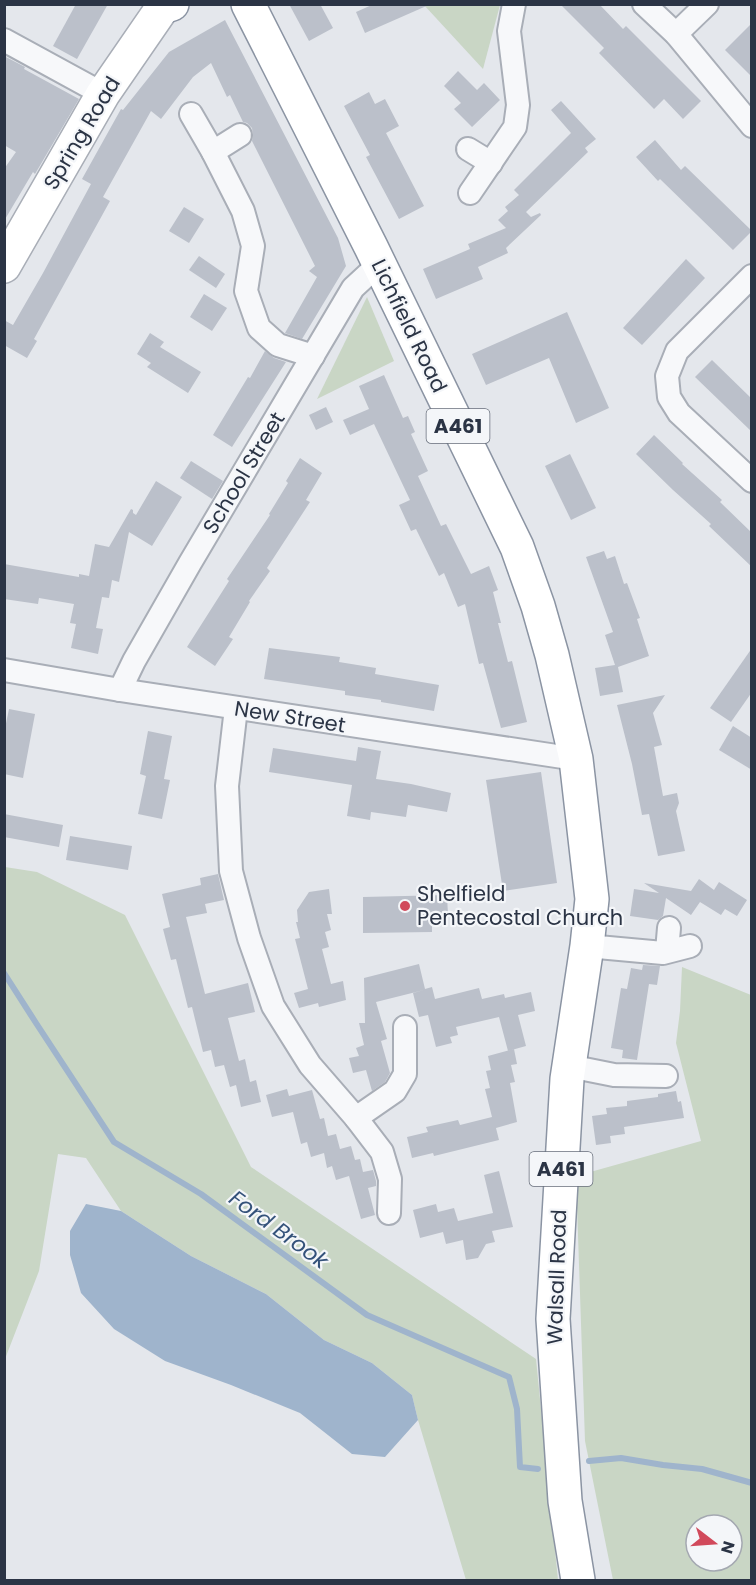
<svg xmlns="http://www.w3.org/2000/svg" width="756" height="1585" viewBox="0 0 756 1585" font-family="Poppins,sans-serif">
<rect width="100%" height="100%" fill="#e4e7ec"/>
<g fill="#c9d6c5" fill-rule="evenodd">
<polygon points="424,5 500,5 483,69"/>
<polygon points="367,297 394,361 317,399"/>
<polygon points="5,867 37,872 125,915 251,1167 536,1359 558,1580 466,1580 418,1420 412,1395 372,1363 324,1340 266,1294 191,1256 121,1211 86,1158 58,1154 39,1271 5,1359"/>
<path d="M682 967 751 995V1580H613L585 1441 576 1176 701 1141 676 1043 680 1011ZM696 1525H732V1561H696Z"/>
</g>
<polygon fill="#9fb4cc" points="86,1204 121,1211 191,1256 266,1294 324,1340 372,1363 412,1395 418,1420 385,1457 352,1454 300,1413 231,1385 165,1361 114,1329 81,1293 70,1255 70,1231"/>
<g fill="none" stroke-linecap="round" stroke-linejoin="round">
<g stroke="#9fb4cc" stroke-width="6">
<polyline points="4,973 36,1023 114,1142 201,1194 367,1315 509,1377 517,1409 520,1467 538,1469"/>
<polyline points="589,1461 621,1458 663,1465 702,1469 752,1483"/>
</g>
</g>
<g fill="#bbc0ca">
<polygon points="76,4 108,4 77,59 53,46"/>
<polygon points="289,4 320,4 333,28 309,41"/>
<polygon points="374,4 431,4 365,33 356,12"/>
<polygon points="560,4 599,4 623,29 626,26 701,101 683,119 664,99 654,109 599,53 604,48"/>
<polygon points="225,20 338,238 346,266 302,339 285,333 317,277 309,271 315,266 252,141 253,135 252,128 247,123 243,122 230,95 227,97 211,63 193,77 161,119 151,111 103,197 110,201 34,339 37,341 27,358 4,345 4,320 13,325 43,273 91,184 82,179 121,109 123,110 169,52"/>
<polygon points="752,23 752,77 725,50"/>
<polygon points="4,56 25,67 24,69 79,99 35,174 33,172 4,221 4,169 16,152 4,145"/>
<polygon points="458,71 477,90 484,83 500,100 472,127 454,109 461,103 444,86"/>
<polygon points="369,92 375,104 385,99 399,126 386,133 424,206 399,219 366,157 370,155 344,106"/>
<polygon points="561,101 596,139 585,148 588,152 526,212 531,217 540,213 541,215 506,248 508,253 478,267 483,279 436,299 423,269 470,249 468,244 506,228 498,220 508,211 505,207 519,195 514,190 571,133 551,110"/>
<polygon points="655,140 681,170 685,166 752,231 733,250 660,179 658,181 636,157"/>
<polygon points="184,207 204,219 189,243 169,231"/>
<polygon points="199,256 225,274 216,288 189,270"/>
<polygon points="686,259 705,278 642,345 623,328"/>
<polygon points="204,294 227,308 212,331 190,317"/>
<polygon points="567,312 609,408 576,423 549,358 486,385 472,354"/>
<polygon points="150,333 164,342 160,347 201,372 188,393 147,367 151,363 137,354"/>
<polygon points="265,351 274,358 286,362 232,447 213,435 248,377 250,378"/>
<polygon points="712,360 752,399 752,432 695,377"/>
<polygon points="384,375 403,418 408,416 415,432 411,434 428,471 418,476 441,526 446,524 471,574 489,566 498,590 493,592 501,623 498,623 508,662 512,661 527,722 501,728 483,663 479,664 465,604 458,607 444,573 439,576 416,529 411,531 399,505 410,500 374,424 350,435 343,420 369,409 359,386"/>
<polygon points="326,407 333,422 316,430 309,415"/>
<polygon points="654,435 683,463 682,464 722,500 720,502 752,533 752,567 709,526 711,524 673,490 636,454"/>
<polygon points="570,454 596,508 571,520 545,466"/>
<polygon points="300,458 322,473 306,500 310,502 267,568 270,571 249,601 250,602 229,637 233,639 215,666 187,647 229,581 227,579 270,515 269,514 288,483 286,481"/>
<polygon points="191,461 223,481 212,499 180,478"/>
<polygon points="156,481 182,497 152,546 129,532 119,582 112,580 109,598 102,597 96,628 103,629 98,654 71,648 76,624 70,623 74,604 39,598 38,604 4,599 4,564 79,577 79,574 89,576 95,544 109,547 131,509 133,510 133,513 136,515"/>
<polygon points="604,551 607,559 615,556 624,584 627,583 640,618 637,619 649,656 618,667 623,692 600,696 595,668 615,665 605,635 613,632 586,557"/>
<polygon points="269,648 340,657 339,662 376,668 375,674 439,685 434,711 381,702 381,700 345,695 345,691 264,679"/>
<polygon points="752,648 752,692 731,722 710,708"/>
<polygon points="665,695 653,713 662,745 654,747 663,796 677,793 679,803 676,811 685,851 658,856 649,814 642,815 632,764 617,705"/>
<polygon points="9,709 35,714 23,778 4,774 4,733"/>
<polygon points="733,726 752,738 752,770 719,750"/>
<polygon points="148,731 172,736 164,779 170,780 162,819 138,814 146,776 140,774"/>
<polygon points="358,747 381,751 376,779 411,784 451,793 447,812 408,805 406,817 371,812 370,820 347,816 352,785 269,772 273,748 356,761"/>
<polygon points="541,772 557,883 503,891 486,780"/>
<polygon points="4,814 63,825 59,847 4,837"/>
<polygon points="70,836 132,846 128,870 66,860"/>
<polygon points="218,874 224,900 205,904 207,913 186,917 205,994 248,983 255,1012 228,1018 239,1061 245,1059 250,1082 256,1080 261,1102 241,1107 236,1085 230,1087 224,1065 215,1067 211,1050 203,1052 192,1007 188,1008 176,959 171,960 163,929 170,927 162,894 201,885 200,878"/>
<polygon points="699,879 714,890 719,882 747,900 737,916 725,909 721,915 700,902 691,915 666,898 663,916 658,920 630,916 634,889 659,893 644,883 691,891"/>
<polygon points="329,889 332,914 327,914 331,930 325,932 329,947 322,949 331,984 343,981 346,1000 319,1007 318,1003 299,1008 294,993 308,989 295,939 300,938 296,922 298,922 297,910 309,892"/>
<polygon points="447,895 448,915 432,916 432,932 363,933 363,897"/>
<polygon points="419,964 425,989 432,987 435,999 479,988 482,999 504,994 505,998 531,992 535,1011 518,1015 526,1046 508,1051 499,1017 456,1027 458,1035 450,1037 452,1043 436,1047 428,1015 419,1017 413,993 424,990 376,1002 387,1039 381,1041 390,1073 385,1082 372,1091 366,1070 353,1073 349,1058 359,1056 356,1048 364,1045 359,1023 365,1023 364,978"/>
<polygon points="643,965 660,966 657,985 649,984 637,1060 622,1058 623,1050 611,1048 621,988 627,989 631,968 642,970"/>
<polygon points="514,1049 517,1064 511,1065 515,1082 510,1083 517,1122 496,1128 499,1140 434,1156 433,1153 412,1158 407,1137 428,1132 426,1127 458,1120 460,1125 492,1117 485,1089 490,1088 486,1071 491,1070 488,1056"/>
<polygon points="287,1089 289,1096 312,1090 320,1119 324,1118 328,1136 336,1134 340,1149 351,1146 355,1160 360,1159 363,1172 373,1170 376,1181 376,1186 368,1188 375,1215 361,1219 349,1176 336,1180 332,1166 327,1168 324,1153 311,1157 307,1142 301,1144 293,1112 272,1117 266,1095"/>
<polygon points="676,1091 678,1102 681,1101 684,1118 624,1127 625,1134 610,1136 611,1143 596,1145 592,1116 607,1114 606,1108 627,1106 627,1101 658,1097 658,1094"/>
<polygon points="499,1171 513,1227 492,1231 495,1242 486,1244 478,1258 466,1260 463,1240 446,1244 443,1232 420,1238 413,1210 436,1204 438,1212 454,1208 458,1221 493,1213 484,1175"/>
</g>
<g fill="none" stroke-linecap="round" stroke-linejoin="round">
<g stroke="#a9aeb7" stroke-width="26">
<g id="street">
<polyline points="644,4 676,34 752,126"/>
<polyline points="676,34 707,4"/>
<polyline points="4,40 103,94"/>
<polyline points="191,114 213,152 243,211 253,246 246,291 259,328 278,345 313,356"/>
<polyline points="468,149 491,163"/>
<polyline points="213,152 240,135"/>
<polyline points="470,193 515,127 518,105 509,31 514,4"/>
<polyline points="752,276 677,351 667,376 669,397 679,413 752,481"/>
<polyline points="4,670 120,690 576,759"/>
<polyline points="120,690 134,661 190,563 353,288 379,264"/>
<polyline points="236,708 227,786 231,871 249,938 273,1006 310,1065 356,1118 382,1152 390,1179 389,1213"/>
<polyline points="587,946 663,953 690,946"/>
<polyline points="667,951 669,928"/>
<polyline points="569,1066 614,1075 666,1076"/>
<polyline points="356,1118 395,1091 405,1074 405,1027"/>
</g>
</g>
<g stroke="#a9aeb7" stroke-width="36">
<polyline id="secondary" points="4,266 103,94 165,4"/>
</g>
<g stroke="#8b94a3" stroke-width="36">
<g id="highway">
<polyline points="248,4 371,247 517,547 538,606 552,655 576,759 592,899 587,946 567,1079 553,1319 565,1501 578,1580"/>
<polyline points="163,7 172,4"/>
</g>
</g>
<use href="#street" stroke="#f7f8fa" stroke-width="22"/>
<use href="#secondary" stroke="#fff" stroke-width="33"/>
<use href="#highway" stroke="#fff" stroke-width="33"/>
</g>
<circle fill="#d1495b" stroke="#f4f6f9" stroke-width="2" cx="405" cy="906" r="6"/>
<g text-anchor="middle" stroke-width="4.5" stroke-linejoin="round" paint-order="stroke">
<g fill="#f4f6f9" stroke="#676e7b" stroke-width="1.5">
<rect x="426.5" y="409" width="63" height="34" rx="4.5"/>
<rect x="529.5" y="1152" width="63" height="34" rx="4.5"/>
</g>
<g font-size="20" font-weight="bold" fill="#2b3445">
<text x="458" y="433">A461</text>
<text x="561" y="1176">A461</text>
</g>
<g font-size="21" fill="#2b3445" stroke="#f4f6f9">
<text transform="translate(82 133) rotate(-59)" y="7">Spring Road</text>
<text transform="translate(409 326) rotate(64)" y="7">Lichfield Road</text>
<text transform="translate(244 473) rotate(-59)" y="7">School Street</text>
<text transform="translate(290 717) rotate(9)" y="7">New Street</text>
<text transform="translate(557 1277) rotate(-88)" y="7">Walsall Road</text>
</g>
<g font-size="21" fill="#2b3445" stroke="#f4f6f9" text-anchor="start">
<text x="417" y="901">Shelfield<tspan x="417" dy="24">Pentecostal Church</tspan></text>
</g>
<g font-size="22" font-style="italic" fill="#34527a" stroke="#f4f6f9">
<text transform="translate(279 1229) rotate(36)" y="8">Ford Brook</text>
</g>
</g>
<rect width="756" height="1585" fill="none" stroke="#2b3445" stroke-width="12"/>
<g transform="translate(714 1543) rotate(107)"><circle r="28" fill="#f4f6f9" stroke="#a4a8b1" stroke-width="1.5"/>
<path d="M0-4.5L10 22L0 15L-10 22Z" fill="#d1495b"/>
<text y="-9" font-size="16" font-weight="bold" text-anchor="middle" fill="#2b3445">N</text>
</g>
</svg>
